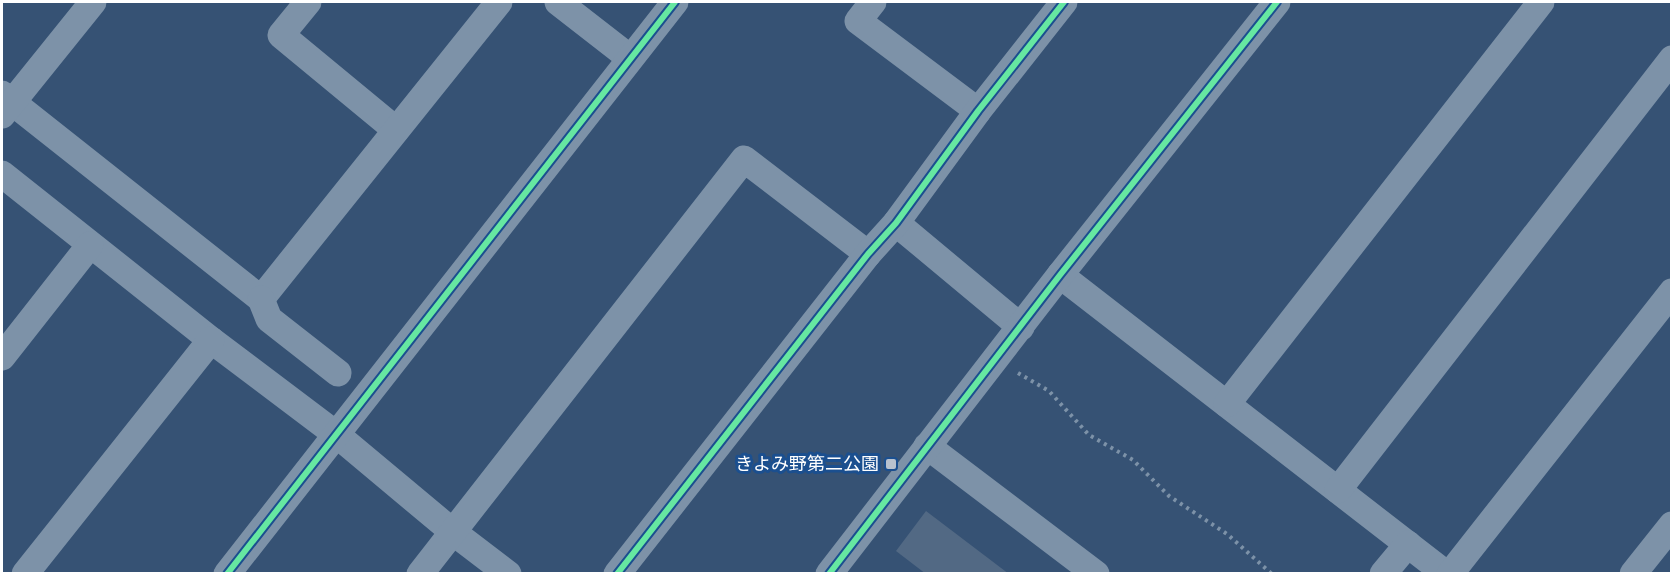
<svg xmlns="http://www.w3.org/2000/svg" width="1673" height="575" viewBox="0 0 1673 575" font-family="'Fira Sans','Noto Sans JP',sans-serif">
<rect width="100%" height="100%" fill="#365274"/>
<polygon fill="#526984" points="926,511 1009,574 926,574 896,551"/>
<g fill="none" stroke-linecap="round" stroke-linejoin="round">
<polyline stroke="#7d92a8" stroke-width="4" stroke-dasharray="3 4.5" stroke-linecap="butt" points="1018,373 1049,391 1089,435 1133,460 1169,496 1227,534 1272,574"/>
<g stroke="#7d92a8" stroke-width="27">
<polyline points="308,2 281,35 396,130"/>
<polyline points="558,2 630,58"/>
<polyline points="873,2 858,21 978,111"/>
<polyline points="2,94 261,299 499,2"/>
<polyline points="2,115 93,2"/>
<polyline points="2,174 211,340 337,435 453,532 508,574"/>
<polyline points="896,223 1021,327"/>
<polyline points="1060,275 1446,574"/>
<polyline points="261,299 269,319 338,373"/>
<polyline points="2,357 90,245"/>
<polyline points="1227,404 1541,2"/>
<polyline points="927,446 1096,574"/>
<polyline points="1338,490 1672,59"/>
<polyline points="25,574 211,340"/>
<polyline points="227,574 675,2"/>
<polyline points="420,574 744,159 868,254"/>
<polyline points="617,574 868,254 896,223 978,111 1064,2"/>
<polyline points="829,574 1060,275 1277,2"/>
<polyline points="1383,574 1408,544"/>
<polyline points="1450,574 1672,292"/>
<polyline points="1633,574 1672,525"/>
</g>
<g stroke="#1b4f8f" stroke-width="10">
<g id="cycleway">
<polyline points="227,574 675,2"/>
<polyline points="617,574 868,254 896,223 978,111 1064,2"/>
<polyline points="829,574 1060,275 1277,2"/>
</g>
</g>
<use href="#cycleway" stroke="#66e7a1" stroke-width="6"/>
</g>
<rect fill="#b9c2ce" stroke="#1b4f8f" stroke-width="2" x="885" y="458" width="12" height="12" rx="3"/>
<g text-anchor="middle" stroke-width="6" stroke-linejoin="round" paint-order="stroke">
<g font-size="18" fill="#fff" stroke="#1b4f8f" text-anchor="end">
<text x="879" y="470">きよみ野第二公園</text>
</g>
</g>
<rect width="1673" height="575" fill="none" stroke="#ffffff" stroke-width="6"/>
</svg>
